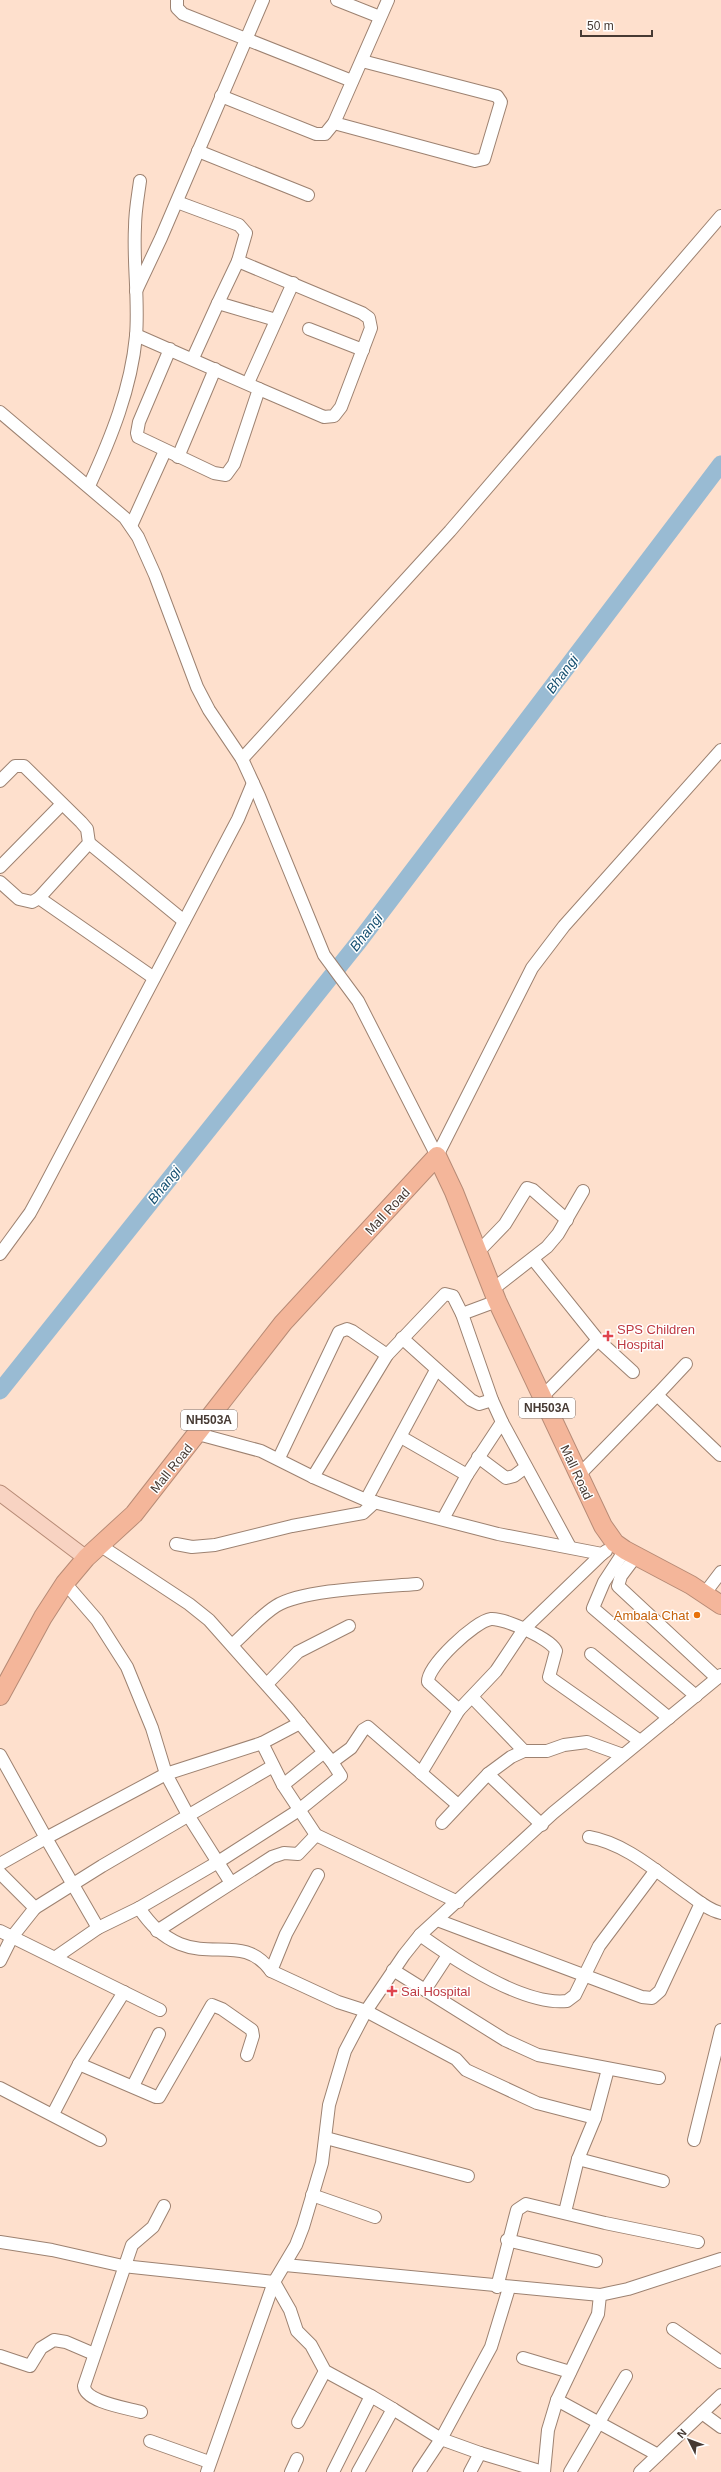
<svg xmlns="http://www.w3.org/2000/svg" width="721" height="2472" viewBox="0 0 721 2472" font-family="Arial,sans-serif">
<rect width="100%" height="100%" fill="#fee0cd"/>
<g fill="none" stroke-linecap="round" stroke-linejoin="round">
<polyline stroke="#99bbd3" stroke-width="17" points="0,1391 357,944 721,464"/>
<g stroke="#9d8271" stroke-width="14">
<g id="minor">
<polyline points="177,0 177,8 183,14 352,81"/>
<polyline points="337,0 380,17"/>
<polyline points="221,96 316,134 325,134 334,123 388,0"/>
<polyline points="334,123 475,161 484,159 501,102 497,96 362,61"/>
<polyline points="198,151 308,195"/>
<polyline points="177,202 239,225 246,233 238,261"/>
<polyline points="136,291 161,238 263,0"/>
<polyline points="309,329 363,350"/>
<polyline points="136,335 259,389 234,464 226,475 214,473 138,437 137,433 139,422 170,349"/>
<polyline points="193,358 218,303"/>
<polyline points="248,383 293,283"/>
<polyline points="259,389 324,417 334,416 341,407 371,328 369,318 362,313 238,261 218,303 276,320"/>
<polyline points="0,412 125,518 138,537 155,575 197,687 209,710 242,759 259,796 324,955 358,1001 437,1156"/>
<polyline points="178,457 215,369"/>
<path d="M89 486C111 438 131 389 136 336 139 300 133 263 135 227 135 211 138 196 140 181"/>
<polyline points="131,526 165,451"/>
<polyline points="242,759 450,531 721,216"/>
<polyline points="0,781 15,766 24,766 81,822 87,829 89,843 39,898 32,902 19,899 0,882"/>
<polyline points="89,843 184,921"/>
<polyline points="0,867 62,804"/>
<polyline points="39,898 154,978"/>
<polyline points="437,1156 532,968 564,926 721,750"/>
<polyline points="479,1251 505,1224 527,1188 533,1190 567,1220"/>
<polyline points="0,1254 30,1213 42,1191 238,819 253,783"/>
<polyline points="533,1259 598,1340 633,1372"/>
<polyline points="493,1289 547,1247 558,1234 583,1191"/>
<polyline points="462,1314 497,1301"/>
<polyline points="402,1338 471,1400 479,1404 492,1400"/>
<polyline points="657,1395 686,1364"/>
<polyline points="542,1397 598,1340"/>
<polyline points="198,1434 261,1451 313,1477 366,1500 498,1534 602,1554 606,1551"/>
<polyline points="401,1437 467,1475"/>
<polyline points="478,1457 506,1478 514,1476 526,1467"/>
<polyline points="279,1458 339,1332 347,1329 352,1331 387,1355"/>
<polyline points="579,1475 657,1395 720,1455"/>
<polyline points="313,1477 387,1355 445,1294 453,1296 462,1314 492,1400 502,1422"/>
<polyline points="366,1500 436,1370"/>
<polyline points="443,1519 467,1475 502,1422 570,1547"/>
<polyline points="176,1544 192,1547 215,1545 292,1526 363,1513 375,1502"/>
<polyline points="625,1550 604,1582 593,1608 696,1696"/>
<path d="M602 1554 524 1629 496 1671 459 1710 428 1682C427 1666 475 1621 491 1619 504 1618 552 1639 556 1651L549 1677 640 1741"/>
<polyline points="636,1556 621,1576 618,1586 717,1678"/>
<polyline points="65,1583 97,1620 127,1667 152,1728 166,1774 188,1815 231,1883"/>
<polyline points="705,1593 721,1572"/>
<path d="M232 1645C246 1633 260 1616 276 1606 303 1589 383 1587 417 1584"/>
<polyline points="591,1654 669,1718"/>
<polyline points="267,1684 298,1652 349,1626"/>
<polyline points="472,1697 524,1751"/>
<polyline points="262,1743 300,1723"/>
<polyline points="0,1755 46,1838 0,1864"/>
<polyline points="332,1762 351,1748 363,1730 368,1727 458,1805"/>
<polyline points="421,1773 459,1710"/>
<polyline points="488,1774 542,1825"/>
<polyline points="283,1785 323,1753"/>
<polyline points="442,1823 488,1774 511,1757 524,1751 547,1751 564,1745 587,1742 623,1755"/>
<path d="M589 1837C625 1843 657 1872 687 1893 697 1900 708 1910 721 1913"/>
<polyline points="0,1873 35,1908 102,1866 273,1766"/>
<polyline points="318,1875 286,1934 271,1971 338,2002 366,2011 456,2059 466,2070 537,2103 595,2118"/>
<path d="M139 1908C150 1924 161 1936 180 1944 214 1958 246 1936 271 1971"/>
<polyline points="437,1920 642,1997 652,1998 660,1991 701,1903"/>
<polyline points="98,1928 46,1838 166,1774 262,1743 283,1785 316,1835 458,1902"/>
<polyline points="0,1931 160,2010"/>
<polyline points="157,1931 272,1857 284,1853 298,1854 316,1835"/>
<path d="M420 1935C455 1960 523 2006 567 2001L575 1995 599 1946 656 1870"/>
<polyline points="56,1957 98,1928 139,1908 218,1862 299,1810 341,1776 332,1762 289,1710 209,1620 189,1604 101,1546"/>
<polyline points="0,1961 12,1937 35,1908"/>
<polyline points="393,1970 505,2040 538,2055 659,2078"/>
<polyline points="425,1990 448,1955"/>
<polyline points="79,2064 124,1992"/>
<polyline points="133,2086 159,2034"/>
<polyline points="0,2088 100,2140"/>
<polyline points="53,2114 79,2064 156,2097 159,2097 212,2005 222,2009 252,2030 253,2036 247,2055"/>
<polyline points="326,2138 468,2176"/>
<polyline points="694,2140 721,2030"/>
<polyline points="578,2159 663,2181"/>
<polyline points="312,2195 375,2217"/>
<polyline points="565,2212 578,2159 595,2118 608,2069"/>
<polyline points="507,2240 596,2261"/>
<polyline points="0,2242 52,2250 123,2266 274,2282 290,2310 297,2331 311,2345 325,2371 371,2396"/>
<polyline points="285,2265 600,2295 628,2289 721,2259"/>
<polyline points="497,2287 517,2210 526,2204 605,2223 698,2242"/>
<polyline points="673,2329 721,2362"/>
<polyline points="0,2356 30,2366 41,2348 54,2340 66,2342 94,2354"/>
<polyline points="523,2358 570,2372"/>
<polyline points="557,2400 658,2455"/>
<path d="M141 2412C127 2408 85 2402 84 2386L132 2245 153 2227 164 2206"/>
<polyline points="702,2413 721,2427"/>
<polyline points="298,2422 325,2371"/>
<polyline points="150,2441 209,2462"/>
<polyline points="207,2472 274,2282 296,2245 303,2227 322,2163 329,2105 345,2051 366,2011 404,1955 420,1935 553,1813 721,1675"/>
<polyline points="291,2472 297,2459"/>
<polyline points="333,2472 371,2396 393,2409"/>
<polyline points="358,2472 393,2409 441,2439 491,2347 509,2288"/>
<polyline points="419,2472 441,2439 480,2453"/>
<polyline points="470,2472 480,2453 543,2472"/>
<polyline points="544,2472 548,2430 557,2400 598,2314 600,2295"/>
<polyline points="570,2472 626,2376"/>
<polyline points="640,2472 721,2395"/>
</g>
</g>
<g stroke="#b78b76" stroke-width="17">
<polyline id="major" points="0,1493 86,1558"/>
</g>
<g stroke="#b78b76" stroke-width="20">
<polyline id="highway" points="0,1696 43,1617 65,1583 86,1558 134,1514 283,1323 437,1156 454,1192 497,1301 603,1526 615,1543 625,1550 691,1585 721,1605"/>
</g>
<use href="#minor" stroke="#fff" stroke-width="12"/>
<use href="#major" stroke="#f8d3c2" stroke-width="15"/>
<use href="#highway" stroke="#f4b69a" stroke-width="18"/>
</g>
<g fill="#e0444e" stroke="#fff" stroke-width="1.5">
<path d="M606 1330h4v4h4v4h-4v4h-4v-4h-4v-4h4z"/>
<path d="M390 1985h4v4h4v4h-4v4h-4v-4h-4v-4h4z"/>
</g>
<circle fill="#e8710a" stroke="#fff" stroke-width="1.5" cx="697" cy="1615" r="4"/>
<g text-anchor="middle" stroke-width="3" stroke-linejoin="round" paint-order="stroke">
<g fill="#fff" stroke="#7e7570" stroke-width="1">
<rect x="519" y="1398" width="56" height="20" rx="3"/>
<rect x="181" y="1410" width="56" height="20" rx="3"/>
</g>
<g font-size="12" font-weight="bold" fill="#463a33">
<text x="547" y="1412">NH503A</text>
<text x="209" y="1424">NH503A</text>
</g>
<g font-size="13" fill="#463a33" stroke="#fff">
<text transform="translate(387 1211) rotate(-47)" y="5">Mall Road</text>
<text transform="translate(171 1468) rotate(-51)" y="5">Mall Road</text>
<text transform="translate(577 1472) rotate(65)" y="5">Mall Road</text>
</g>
<g font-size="13" fill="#be3a42" stroke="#fff" text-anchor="start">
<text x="617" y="1334">SPS Children<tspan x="617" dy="15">Hospital</tspan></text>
<text x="401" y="1996">Sai Hospital</text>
</g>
<g font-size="13" fill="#c56008" stroke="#fff" text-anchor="end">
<text x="689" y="1620">Ambala Chat</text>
</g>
<g font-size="14" font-style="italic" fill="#165071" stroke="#fff">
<text transform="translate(562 674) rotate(-53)" y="5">Bhangi</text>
<text transform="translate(366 932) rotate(-52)" y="5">Bhangi</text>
<text transform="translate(164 1185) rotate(-51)" y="5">Bhangi</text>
</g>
</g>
<g transform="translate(689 2440) rotate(312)" stroke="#ffffff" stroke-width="3" paint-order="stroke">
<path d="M0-3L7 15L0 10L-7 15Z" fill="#463a33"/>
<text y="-6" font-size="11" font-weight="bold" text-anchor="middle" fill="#463a33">N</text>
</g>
<path d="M581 30v6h71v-6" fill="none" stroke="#463a33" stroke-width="2"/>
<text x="587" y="30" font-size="12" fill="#463a33" stroke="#ffffff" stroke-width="3" paint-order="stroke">50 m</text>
</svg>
